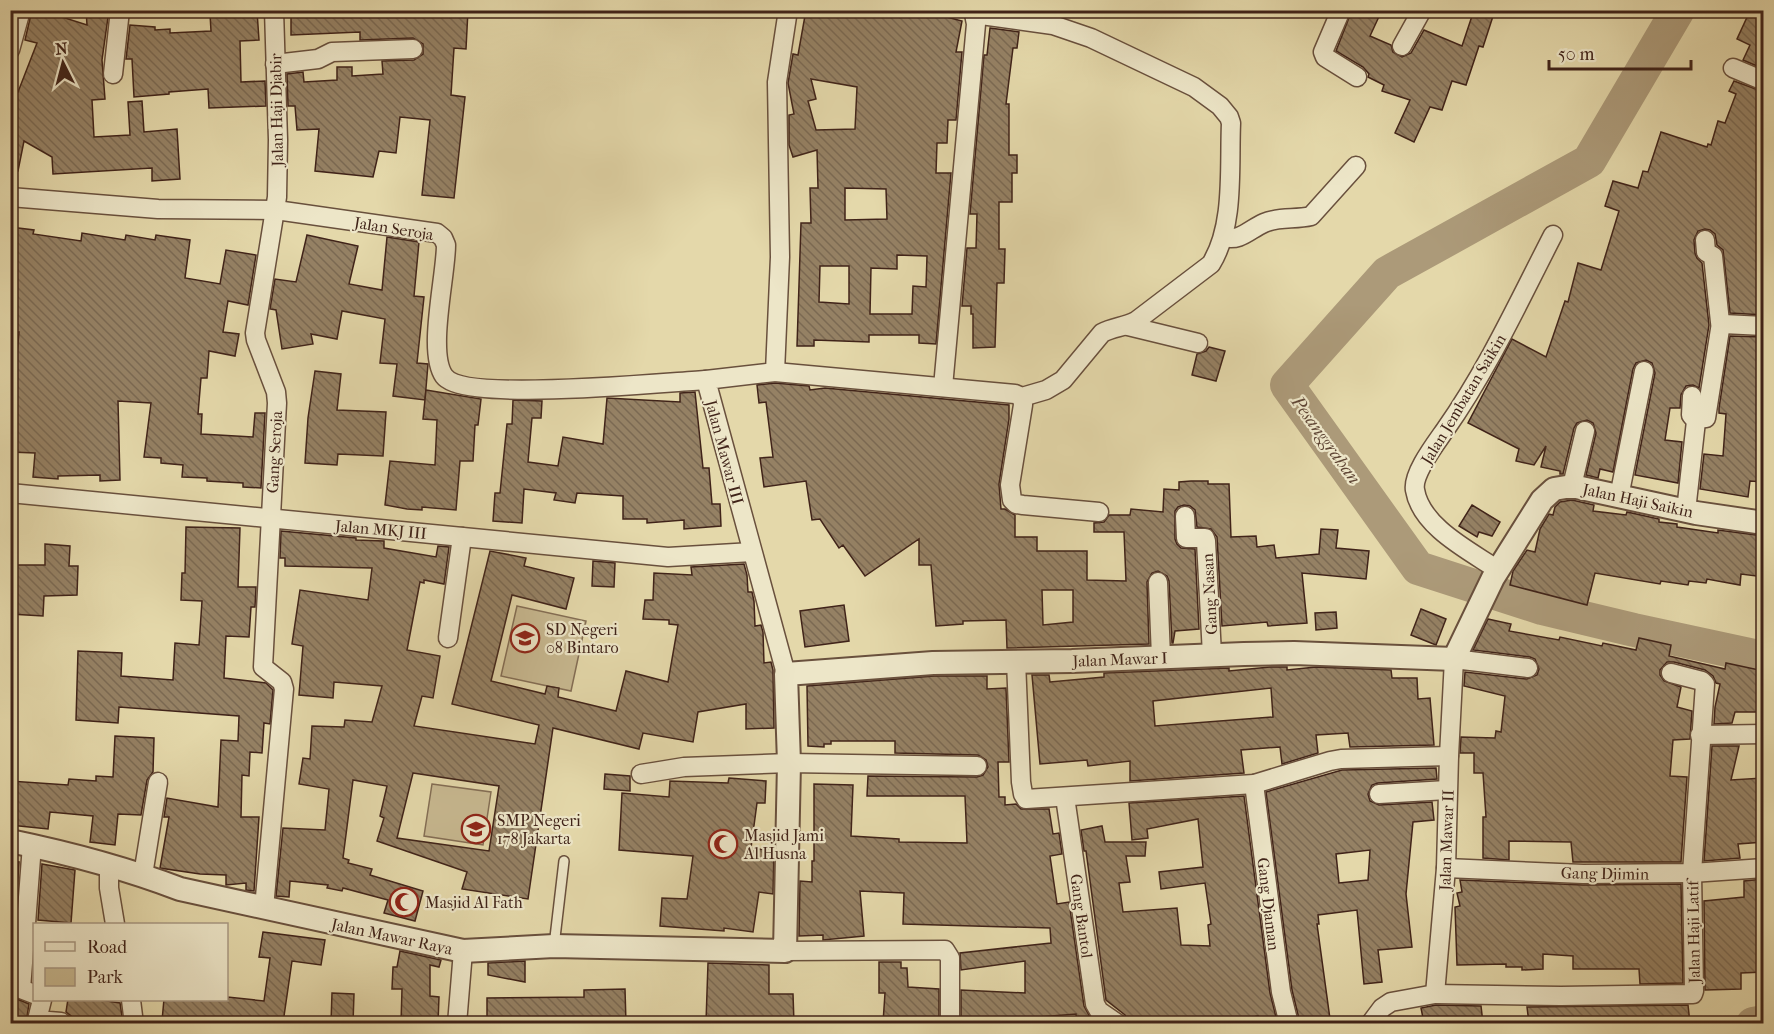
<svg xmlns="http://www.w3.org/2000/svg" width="1774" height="1034" viewBox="0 0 1774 1034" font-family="'IM FELL French Canon',serif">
<defs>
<pattern id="building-back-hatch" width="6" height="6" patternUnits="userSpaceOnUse" patternTransform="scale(1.5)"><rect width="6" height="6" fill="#958164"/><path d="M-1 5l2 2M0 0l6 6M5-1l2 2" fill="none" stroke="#7b6952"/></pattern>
</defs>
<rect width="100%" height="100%" fill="#e4d8aa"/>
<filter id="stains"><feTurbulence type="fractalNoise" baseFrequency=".00333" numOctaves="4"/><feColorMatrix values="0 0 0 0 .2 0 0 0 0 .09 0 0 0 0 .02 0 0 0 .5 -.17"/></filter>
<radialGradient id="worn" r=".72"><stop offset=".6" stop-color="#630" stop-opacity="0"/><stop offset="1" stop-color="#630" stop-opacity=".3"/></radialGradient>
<g fill="#c8b991" stroke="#846e55" stroke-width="1.5">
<polygon points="517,606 586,621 571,691 501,676"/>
<polygon points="432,784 491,792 483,845 424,836"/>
</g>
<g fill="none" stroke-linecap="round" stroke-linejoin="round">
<g stroke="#ac9a79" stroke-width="34">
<polyline points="1678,10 1589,161 1387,273 1287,385 1418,568 1542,608 1634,630 1764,658"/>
<polyline points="1753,1024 1764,1022"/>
</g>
</g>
<g fill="url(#building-back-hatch)" stroke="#402319" stroke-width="1.5" fill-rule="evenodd">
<polygon points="32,10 40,10 87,25 86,10 109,10 102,60 105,99 92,100 94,137 130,135 128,102 142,101 144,132 177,129 180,179 152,181 152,168 53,174 52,157 24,141 18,171 10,170 10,88 18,92 37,43 25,40"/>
<polygon points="358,10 468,10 466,49 454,48 451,95 465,97 454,198 422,195 430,120 400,117 396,153 379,151 373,177 315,171 319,129 297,130 295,106 288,106 287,74 303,72 304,82 337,80 337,67 352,67 352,76 383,74 382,61 414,60 423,54 423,44 413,38 360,40 360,32 291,35 291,13 325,12 325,14"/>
<path d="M806 10H920L962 21 956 52H962L956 120H948L947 143H937L936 173H951L936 344 919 343V335H869V342L814 340V346H797L801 223H811L810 188H818L817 150 793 157 789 145V115L794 114 788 83 793 54 798 55ZM811 79 857 87 855 129 816 130 808 101 816 99ZM845 188 886 189 887 219 845 220ZM897 255 927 256 926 287 913 286 912 314H870L871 268 897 269ZM820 266H849V304L819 302Z"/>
<polygon points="1352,10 1382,10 1370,36 1391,45 1393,52 1402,57 1411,53 1424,30 1462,46 1474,10 1495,10 1483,47 1479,46 1466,85 1452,81 1442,110 1430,107 1414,142 1395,133 1410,100 1382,91 1384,85 1368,77 1369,74 1363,67 1336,51"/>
<polygon points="257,11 259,40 240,41 241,82 265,81 266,106 209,108 208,89 169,92 169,94 134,97 132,59 126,59 130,25 155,27 155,30 170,29 170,33 211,31 210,14"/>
<polygon points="1749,13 1762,19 1764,16 1764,69 1743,60 1750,45 1737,39"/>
<polygon points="990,28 1019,32 1017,48 1013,48 1006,104 1009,104 1009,155 1017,155 1017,173 1012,173 1012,202 999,202 999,249 1005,249 1004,283 997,283 995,347 973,348 973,314 971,314 971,306 962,306 967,248 976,248 977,214 970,214 984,55 987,55"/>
<polygon points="1734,81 1764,92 1764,315 1730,313 1723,250 1717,245 1715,234 1710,230 1705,229 1698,231 1694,240 1695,253 1697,258 1702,263 1709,325 1699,388 1693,385 1686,386 1681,395 1680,408 1670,408 1665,440 1682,442 1678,483 1635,475 1655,373 1652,363 1646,360 1636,363 1633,369 1613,472 1600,469 1598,478 1586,475 1596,433 1593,423 1587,420 1577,423 1574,428 1563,474 1560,474 1560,471 1541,467 1546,446 1534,465 1516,461 1519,449 1468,423 1512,339 1546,357 1565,301 1568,302 1578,263 1601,270 1619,211 1605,206 1613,181 1638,188 1643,171 1648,172 1661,132 1707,147 1708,144 1711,145 1718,121 1725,123 1736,94 1729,91"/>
<polygon points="10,227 34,230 33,234 81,241 82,233 125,240 126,235 155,240 156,235 190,240 185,278 220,284 226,250 256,255 248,305 228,301 223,332 239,334 235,356 209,351 207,378 201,378 198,414 202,414 201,434 253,437 255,413 265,413 261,488 243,487 243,483 207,481 207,478 182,477 183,465 161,463 161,458 144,457 151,403 118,401 120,480 100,481 100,475 58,476 58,479 33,477 35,453 10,452 10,409 12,409 19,332 12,332 16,279 10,278"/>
<polygon points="307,235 358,246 349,284 382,290 387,237 419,242 414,296 424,297 417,363 428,364 425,400 393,396 397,364 380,363 385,319 342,311 337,339 311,334 313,344 282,349 276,310 270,309 275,279 296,282"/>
<polygon points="1730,336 1764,337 1764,482 1750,481 1748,497 1700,489 1704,454 1723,456 1726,414 1719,413 1719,408"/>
<polygon points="1209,347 1225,351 1216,381 1192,375 1197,354 1206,351"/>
<polygon points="315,371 341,374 337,410 386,412 383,456 338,454 337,465 305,463 308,418"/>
<path d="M775 383 809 386 810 390 825 388 1009 405V419L999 484 1001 509H1005L1015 515V537H1037V551H1087V580L1126 581 1124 532H1094V523L1104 522 1109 515H1130L1131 509 1163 512 1164 489 1179 490V482L1191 481H1208V484H1229L1231 537 1256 536 1257 547 1274 545 1276 558 1319 554 1321 529 1338 530 1336 548 1369 551 1366 579 1302 573 1307 623 1268 626 1267 622 1222 626 1217 537 1211 529 1197 527 1195 510 1190 506 1184 505 1178 507 1175 511V539L1177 544 1181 548 1195 549 1199 629 1175 631 1173 643H1172L1169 581 1167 576 1158 571 1152 573 1147 582 1149 644 1007 648 1006 620 963 621V624L936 626 931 565H919V539L865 576 843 545 839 548 820 519 812 520 806 481 764 487 760 458 773 457 766 402 759 403 757 385ZM1042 590H1073V622L1043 625Z"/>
<polygon points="426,390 481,399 478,425 475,425 473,461 460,461 456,510 422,507 422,510 407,509 385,505 390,461 435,465 437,420 423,419"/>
<polygon points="695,392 703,468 709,468 712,504 720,504 721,526 684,529 684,520 647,523 647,519 623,519 623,496 577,493 575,503 554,500 556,493 524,489 522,523 493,521 495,493 500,493 507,424 512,424 513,400 542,401 541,418 532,418 528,462 558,466 563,437 603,444 607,398 680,402 680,393"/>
<polygon points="1572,500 1594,505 1593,511 1626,515 1627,512 1659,519 1659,522 1677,524 1677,527 1718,533 1718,530 1764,536 1764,577 1741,574 1740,585 1707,579 1706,583 1689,581 1688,585 1661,581 1660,584 1595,573 1587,605 1510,585 1513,571 1527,550 1535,552 1540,529 1549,514 1553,515 1555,507 1560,502"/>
<polygon points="1472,505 1500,522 1492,536 1479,532 1477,537 1459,526"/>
<polygon points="186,527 240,528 238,587 256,587 255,607 251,607 249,637 226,636 224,678 266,683 273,690 270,724 264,723 262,753 250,752 249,776 242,775 241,817 259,817 254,891 246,890 246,883 226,885 226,875 200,874 160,868 169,817 164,817 167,798 218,807 221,740 238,741 239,716 119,707 118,723 76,720 78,651 122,653 121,676 173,680 175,643 199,645 202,601 181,600 182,573 185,573"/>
<path d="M281 531 356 538V540L384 541V548L436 557 438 546 449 547 444 584 424 580V583L420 582 407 650 440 656 433 698 422 696 414 726 535 744 539 725 452 704 490 551 526 558 524 566 574 578 566 609 512 595 491 681 545 694 547 686 559 688 558 697 616 711 626 671 668 682 678 625 669 624V620L643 619 645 600H653L654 573 692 575 691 567 744 564 747 575 748 592H752L754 601 755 626 761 625 763 632 764 663 771 662 773 670 774 728 746 729V704L698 712 693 742 643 733 639 749 553 728 528 899 462 889 467 872 377 841 384 818 380 816 387 786 353 780 343 858 349 860 348 863 372 869 370 875 423 891 415 921 384 913 388 900 343 888 342 891 327 888 328 885 290 881 289 897 276 896 283 828 325 830 329 789 299 784 303 758 310 759 312 726 344 727 345 720 372 722 382 686 334 682 333 698 299 695 303 646 292 644 300 590 368 600 372 568 285 566V558H280ZM413 773 499 786 489 851 397 838Z"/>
<polygon points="45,544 70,546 69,566 78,566 77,595 44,596 43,616 10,614 10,565 45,565"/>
<polygon points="593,561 615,563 614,587 592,586"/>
<polygon points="844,605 849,641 805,647 800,611"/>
<polygon points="1421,609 1446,619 1436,645 1411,635"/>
<polygon points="1336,612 1337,628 1316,630 1315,613"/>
<polygon points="1488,619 1511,624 1509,631 1559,640 1560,637 1602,646 1603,643 1636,650 1639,638 1671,645 1669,656 1725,669 1726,663 1764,671 1764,712 1735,712 1732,723 1714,724 1715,707 1720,684 1716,683 1713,676 1705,670 1674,662 1667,662 1660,670 1660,675 1664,681 1681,687 1677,707 1692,711 1690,739 1673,740 1670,776 1687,777 1681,862 1573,862 1571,842 1509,841 1509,860 1483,858 1483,817 1486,817 1483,773 1474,773 1474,753 1460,753 1461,737 1495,738 1496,731 1501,732 1505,696 1464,686 1465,672 1527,679 1537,675 1539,669 1535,659 1530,657 1473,650"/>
<path d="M1270 667H1287V670L1316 667 1391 670 1392 678H1417L1418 699 1430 698 1434 745 1350 747 1348 733 1316 735 1318 753 1282 764 1280 747 1241 750 1244 773 1130 781V761L1088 766 1087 760 1040 764 1032 675H1049L1050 682 1104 677V673L1229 668V671ZM1271 688 1273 717 1155 726 1153 701Z"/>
<polygon points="934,676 987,676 987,689 1006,688 1009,762 998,762 999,797 1005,797 1005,805 1016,804 1021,809 1049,809 1053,834 1059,833 1062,854 1050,856 1057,904 1069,902 1084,1006 1090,1017 1097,1023 1077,1023 1076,1014 1013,1019 993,1018 993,1023 961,1023 961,990 1025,993 1025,961 961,970 960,953 1051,943 1050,928 903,924 904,893 860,891 864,936 823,940 823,935 799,936 800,881 812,882 812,861 814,861 814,784 853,785 851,836 899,839 899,842 967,843 965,796 867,796 868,776 977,777 983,775 988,767 986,760 978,755 895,753 895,741 831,741 831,744 824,744 824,747 808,746 807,686"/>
<polygon points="115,736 154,738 153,772 147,780 141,815 118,814 115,845 90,842 93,816 50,812 48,829 10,825 10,781 68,785 69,779 96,781 96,776 113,777"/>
<polygon points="1712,746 1739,746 1731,780 1763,778 1764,842 1738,844 1740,858 1704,861"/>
<path d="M1436 768 1437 779 1378 783 1372 785 1368 794 1370 801 1379 805 1432 802 1434 820 1413 822 1406 894 1412 947 1378 950 1382 982 1364 984 1357 910 1318 915 1319 924H1317L1330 1019 1300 1023 1292 990 1266 792 1342 770ZM1370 850 1368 880 1339 883 1336 854Z"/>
<polygon points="605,774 630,776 630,791 604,789"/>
<polygon points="729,778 766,781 765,803 757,803 751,848 774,851 773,894 759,892 753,932 724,928 724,931 660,926 662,898 687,899 693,856 619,850 622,793 669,797 670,781 728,783"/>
<polygon points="1244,796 1270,993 1277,1021 1260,1023 1258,1016 1228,1023 1129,1023 1125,1015 1106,1000 1086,851 1084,851 1081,830 1102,826 1105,842 1146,842 1145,856 1126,856 1130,882 1119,883 1123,912 1177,908 1181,945 1210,946 1208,925 1211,924 1205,883 1161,889 1159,872 1203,867 1198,819 1147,829 1148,838 1132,840 1129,803"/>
<polygon points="10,861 19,862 14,939 10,938"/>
<polygon points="42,864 75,870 71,923 38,920"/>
<polygon points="1764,879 1764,929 1762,929 1764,972 1741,973 1741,989 1705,990 1704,901 1744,897 1744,881"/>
<polygon points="1460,880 1583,885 1681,884 1683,983 1640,984 1639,969 1573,969 1573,956 1543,954 1543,969 1522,970 1522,967 1506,967 1506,964 1457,965 1455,907 1460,906 1457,893 1462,892"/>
<polygon points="263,932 325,940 321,965 292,961 283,1023 179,1023 162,1021 164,999 228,999 228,997 264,1001 270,958 259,957"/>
<polygon points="400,951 441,960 439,967 430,965 430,996 439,997 438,1023 401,1023 402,989 392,989 393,967 397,967"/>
<polygon points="525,961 525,982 488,975 488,963"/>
<polygon points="879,962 901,962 901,968 907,968 908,987 939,989 939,1023 883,1023 885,993 879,993"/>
<polygon points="708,963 769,965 769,994 793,994 794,1023 706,1022"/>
<polygon points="625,989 626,1023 487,1023 487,998 584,997 584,990"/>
<polygon points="332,993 354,994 353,1023 331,1023"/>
<polygon points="10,996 29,1004 26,1023 10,1023"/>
<polygon points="68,999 94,999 120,1003 123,1023 72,1023 71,1016 66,1012"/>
<polygon points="1436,1005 1481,1006 1483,1023 1458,1023 1458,1020 1442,1023 1424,1023 1421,1008"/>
<polygon points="1688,1005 1690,1023 1678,1023 1674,1017 1645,1018 1646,1023 1529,1023 1527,1007"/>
</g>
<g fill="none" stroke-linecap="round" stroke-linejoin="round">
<g stroke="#69503d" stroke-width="12">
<polyline id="service" points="554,946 564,861"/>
</g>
<g stroke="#69503d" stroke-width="21">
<g id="minor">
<polyline points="1341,10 1323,52 1325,57 1357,77"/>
<polyline points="1402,46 1422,10"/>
<polyline points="10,50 21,10"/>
<polyline points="275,64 318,59 332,52 413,49"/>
<polyline points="1733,68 1764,81"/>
<polyline points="113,74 120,10"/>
<path d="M10 197 158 209 276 210 437 233 443 238 446 245C446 276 427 352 444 376 463 403 668 382 706 380"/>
<path d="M1224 237C1240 242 1250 229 1264 223 1280 216 1295 220 1311 216L1356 166"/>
<polyline points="1705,240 1706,252 1713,256 1720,322 1723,324 1764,326"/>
<polyline points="1128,326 1198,343"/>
<path d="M775 372 1015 394 1022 397 1046 390 1063 380 1102 333C1113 327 1125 327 1136 321L1211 264C1235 225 1229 168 1231 123L1229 117 1220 106 1194 87 1091 38 1053 25 974 14"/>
<polyline points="943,387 976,24 974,14 972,10"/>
<polyline points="1022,397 1023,405 1010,485 1012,500 1016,504 1023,505 1099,512"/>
<polyline points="1695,419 1706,418 1721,323"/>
<polyline points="1572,486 1585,431"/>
<polyline points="10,493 668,557 752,552"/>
<polyline points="1619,497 1644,371"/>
<polyline points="1686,511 1696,421 1691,415 1692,396"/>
<polyline points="1185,516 1186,538 1205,538 1206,541 1212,655"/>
<path d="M1498 570C1470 551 1421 527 1415 490 1412 474 1436 443 1445 430 1488 369 1519 301 1553 235"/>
<polyline points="1158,582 1161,657"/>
<polyline points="448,638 462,537"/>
<polyline points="1016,661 1021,782 1023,794 1026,799 1254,784 1330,761 1341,759 1449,756"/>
<polyline points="786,674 706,380 775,372 780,257 777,82 788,10"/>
<polyline points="1700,735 1764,734"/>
<polyline points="641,774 684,767 789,763 977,766"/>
<polyline points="1254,784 1281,992 1289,1024"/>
<polyline points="1379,794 1447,790"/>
<polyline points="1065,797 1095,1004 1099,1011 1118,1024"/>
<polyline points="32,845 21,989 34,994"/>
<polyline points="109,866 109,888 115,924"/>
<polyline points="1446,868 1583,874 1692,873 1764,868"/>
<polyline points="143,875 158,782"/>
<polyline points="264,908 284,689 282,682 263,667 277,403 276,392 256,340 255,333 277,197 278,140 274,10"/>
<polyline points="785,951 945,950 950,958 950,1024"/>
<polyline points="1435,994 1561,996 1693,994 1694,991 1692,873 1705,684 1702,681 1671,673"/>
<polyline points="42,1000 37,1020 61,1022 61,1024"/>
<polyline points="131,1000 134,1024"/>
<polyline points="457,1024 463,951"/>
<polyline points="1370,1024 1382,1008 1391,1002 1435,994 1446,868 1449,756 1454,659 1528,668"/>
</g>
</g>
<g stroke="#69503d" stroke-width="26">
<path id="tertiary" d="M10 841C68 853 125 868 180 889L463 951 554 946 785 951 789 763 786 674 933 663 1072 661 1244 654 1294 653 1454 659 1493 578 1542 500 1554 489 1572 486 1696 513 1764 523"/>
</g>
<use href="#service" stroke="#ede6c8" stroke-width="9"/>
<use href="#minor" stroke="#ede6c8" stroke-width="18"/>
<use href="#tertiary" stroke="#ede6c8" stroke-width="22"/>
</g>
<defs>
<g id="school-ring" transform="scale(1.5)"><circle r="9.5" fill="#ede6c8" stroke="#8f2418" stroke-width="1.5"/><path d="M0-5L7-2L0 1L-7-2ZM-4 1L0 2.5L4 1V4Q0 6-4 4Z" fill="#8f2418"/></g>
<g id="mosque-ring" transform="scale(1.5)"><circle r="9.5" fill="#ede6c8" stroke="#8f2418" stroke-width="1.5"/><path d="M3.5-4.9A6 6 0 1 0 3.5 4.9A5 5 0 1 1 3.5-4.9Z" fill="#8f2418"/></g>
</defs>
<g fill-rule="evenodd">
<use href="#school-ring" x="525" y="638"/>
<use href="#school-ring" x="476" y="829"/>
<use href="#mosque-ring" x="723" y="844"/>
<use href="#mosque-ring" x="404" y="902"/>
</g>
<g text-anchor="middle" stroke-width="4.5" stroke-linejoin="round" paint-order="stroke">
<g font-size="16" fill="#402319" stroke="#ede6c8">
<text transform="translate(276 110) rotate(-91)" y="6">Jalan Haji Djabir</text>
<text transform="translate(394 228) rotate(9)" y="6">Jalan Seroja</text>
<text transform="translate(1463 399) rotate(-59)" y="6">Jalan Jembatan Saikin</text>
<text transform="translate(274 452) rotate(-87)" y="6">Gang Seroja</text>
<text transform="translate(725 452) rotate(75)" y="6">Jalan Mawar III</text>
<text transform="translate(1638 500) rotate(12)" y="6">Jalan Haji Saikin</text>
<text transform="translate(381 529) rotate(5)" y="6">Jalan MKJ III</text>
<text transform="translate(1209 594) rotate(-93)" y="6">Gang Nasan</text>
<text transform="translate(1120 659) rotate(-2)" y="6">Jalan Mawar I</text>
<text transform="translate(1446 840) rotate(-88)" y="6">Jalan Mawar II</text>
<text transform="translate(1605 873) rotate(1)" y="6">Gang Djimin</text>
<text transform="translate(1269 904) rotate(83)" y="6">Gang Djaman</text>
<text transform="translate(1082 916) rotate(82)" y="6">Gang Bantol</text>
<text transform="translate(1693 932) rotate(-91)" y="6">Jalan Haji Latif</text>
<text transform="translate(392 936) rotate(12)" y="6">Jalan Mawar Raya</text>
</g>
<g font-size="16" fill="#402319" stroke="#ede6c8" text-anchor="start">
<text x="546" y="635">SD Negeri<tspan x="546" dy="18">08 Bintaro</tspan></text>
<text x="497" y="826">SMP Negeri<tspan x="497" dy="18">178 Jakarta</tspan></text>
<text x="744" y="841">Masjid Jami<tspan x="744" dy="18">Al Husna</tspan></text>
<text x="425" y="908">Masjid Al Fath</text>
</g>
<g font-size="18" font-style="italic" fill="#604736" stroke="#ede6c8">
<text transform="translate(1326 440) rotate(54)" y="6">Pesanggrahan</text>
</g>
</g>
<rect width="1774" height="1034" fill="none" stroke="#e4d8aa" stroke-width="36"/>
<rect x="12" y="12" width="1750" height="1010" fill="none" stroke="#402319" stroke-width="3"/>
<rect x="18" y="18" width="1738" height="998" fill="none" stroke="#402319" stroke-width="1.5"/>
<rect x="33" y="923" width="195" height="78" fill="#ede6c8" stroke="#a89882" stroke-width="1.5"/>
<rect x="45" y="942" width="30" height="9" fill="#ede6c8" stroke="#a89882" stroke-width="1.5"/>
<text x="87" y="953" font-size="18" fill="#402319">Road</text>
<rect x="45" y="968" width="30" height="18" fill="#c8b991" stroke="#a89882" stroke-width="1.5"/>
<text x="87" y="983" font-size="18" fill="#402319">Park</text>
<g transform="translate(63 63) rotate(354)" stroke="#ede6c8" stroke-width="4.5" paint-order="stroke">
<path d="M0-4.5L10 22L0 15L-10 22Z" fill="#402319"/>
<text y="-9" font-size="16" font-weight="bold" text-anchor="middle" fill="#402319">N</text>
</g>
<path d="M1549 60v9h142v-9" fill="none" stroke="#402319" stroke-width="3"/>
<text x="1558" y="60" font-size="18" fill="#402319" stroke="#ede6c8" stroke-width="4.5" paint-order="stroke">50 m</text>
<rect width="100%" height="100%" filter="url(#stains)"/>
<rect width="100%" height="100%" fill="url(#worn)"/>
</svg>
